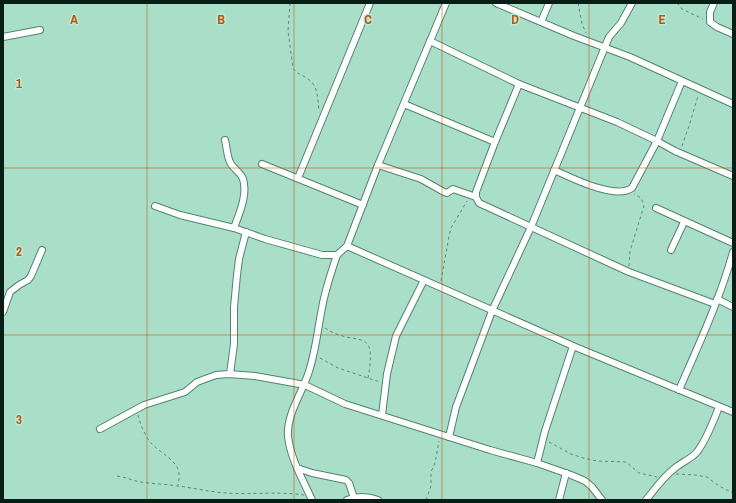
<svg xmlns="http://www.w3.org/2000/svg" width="736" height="503" viewBox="0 0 736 503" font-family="'Archivo Narrow',sans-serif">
<rect width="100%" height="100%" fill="#a9dfc8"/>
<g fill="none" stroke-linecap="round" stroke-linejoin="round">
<g stroke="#518470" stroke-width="8">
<g id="minor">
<polyline points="496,3 574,36 630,57 733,104"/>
<polyline points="714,3 710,12 710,22 717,27 733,34"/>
<polyline points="541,22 549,3"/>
<polyline points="3,37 40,30"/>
<polyline points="430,41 519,84 617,122 657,141 675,151 733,176"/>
<polyline points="519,84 495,142 476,192 476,197 479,203 629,272 715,304"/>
<polyline points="404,104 495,142"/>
<path d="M225 140C227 148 227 158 231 164 235 170 241 173 243 179 248 195 239 214 234 228"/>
<polyline points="262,164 363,205"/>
<polyline points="378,165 421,179 444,192 447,193 453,189 476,197"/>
<path d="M554 170C572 178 615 200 632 188L657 141 682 81"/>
<polyline points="298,178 370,3"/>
<polyline points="155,206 180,215 234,228 265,239 322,255 337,255 347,246 378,165 446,3"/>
<polyline points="656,208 733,243"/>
<polyline points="347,246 573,346 733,412"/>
<polyline points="671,250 684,222"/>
<polyline points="717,299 733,307"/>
<polyline points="3,312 10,292 19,285 28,280 31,276 42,250"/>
<polyline points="230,374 234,344 234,307 237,275 239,259 246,232"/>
<path d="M679 390C699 344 720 299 733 252"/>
<polyline points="382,415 387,374 396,336 424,280"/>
<polyline points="100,429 144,405 185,392 197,382 205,379 216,375 229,374 255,376 305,385 345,404 490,450 537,463 571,475 585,481 592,487 602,500"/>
<polyline points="449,437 456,407 492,311 531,227 609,37 621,23 632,3"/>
<polyline points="537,463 545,431 573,346"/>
<polyline points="297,468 312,473 346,480 349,483 354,498"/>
<path d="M312 500C303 480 291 460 288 437 286 413 304 391 310 368 316 348 318 328 322 308 325 290 331 273 337 255"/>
<path d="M347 500C357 496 367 496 378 500"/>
<polyline points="559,500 566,473"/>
<path d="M646 500C655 489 663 477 675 468 682 462 691 459 697 452 707 439 713 422 719 407"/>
</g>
</g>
<g stroke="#5f8676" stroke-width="1" stroke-dasharray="3 3" stroke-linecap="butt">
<path d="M290 3 288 31 293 68C296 73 300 74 305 77 319 85 317 96 319 110"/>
<polyline points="578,3 582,24 586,33"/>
<polyline points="677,3 682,9 703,19"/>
<polyline points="682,146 690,123 698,96"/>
<polyline points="629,266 630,251 644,206 641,198 634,194"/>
<polyline points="441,281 449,236 451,228 467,201"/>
<path d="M325 328C356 349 378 323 368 378"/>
<polyline points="320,358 338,368 380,382"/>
<path d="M138 415C140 424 145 436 151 443 159 452 173 458 178 469 180 474 179 480 178 485"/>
<polyline points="549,442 571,454 583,458 597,461 626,462 639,473 657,477"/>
<polyline points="676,474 695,475 707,477 719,486 733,493"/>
<path d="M117 476C126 477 133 481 141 482 153 484 166 484 178 486 194 488 210 492 227 493 252 495 278 491 304 495"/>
<polyline points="426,500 431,486 431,472 435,463 439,441"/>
</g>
<use href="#minor" stroke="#fff" stroke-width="6"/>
</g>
<path fill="none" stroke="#c6500d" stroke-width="1" stroke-opacity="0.55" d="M147 3V500M294 3V500M442 3V500M589 3V500M3 168H733M3 335H733"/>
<g font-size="13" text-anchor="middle" font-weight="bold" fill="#c6500d" stroke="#b6edd5" stroke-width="3" stroke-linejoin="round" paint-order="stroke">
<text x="74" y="24">A</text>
<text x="221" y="24">B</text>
<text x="368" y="24">C</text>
<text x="515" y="24">D</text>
<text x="662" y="24">E</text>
<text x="19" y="88">1</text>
<text x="19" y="256">2</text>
<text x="19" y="424">3</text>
</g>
<rect width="736" height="503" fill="none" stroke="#081d15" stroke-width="8"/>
</svg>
